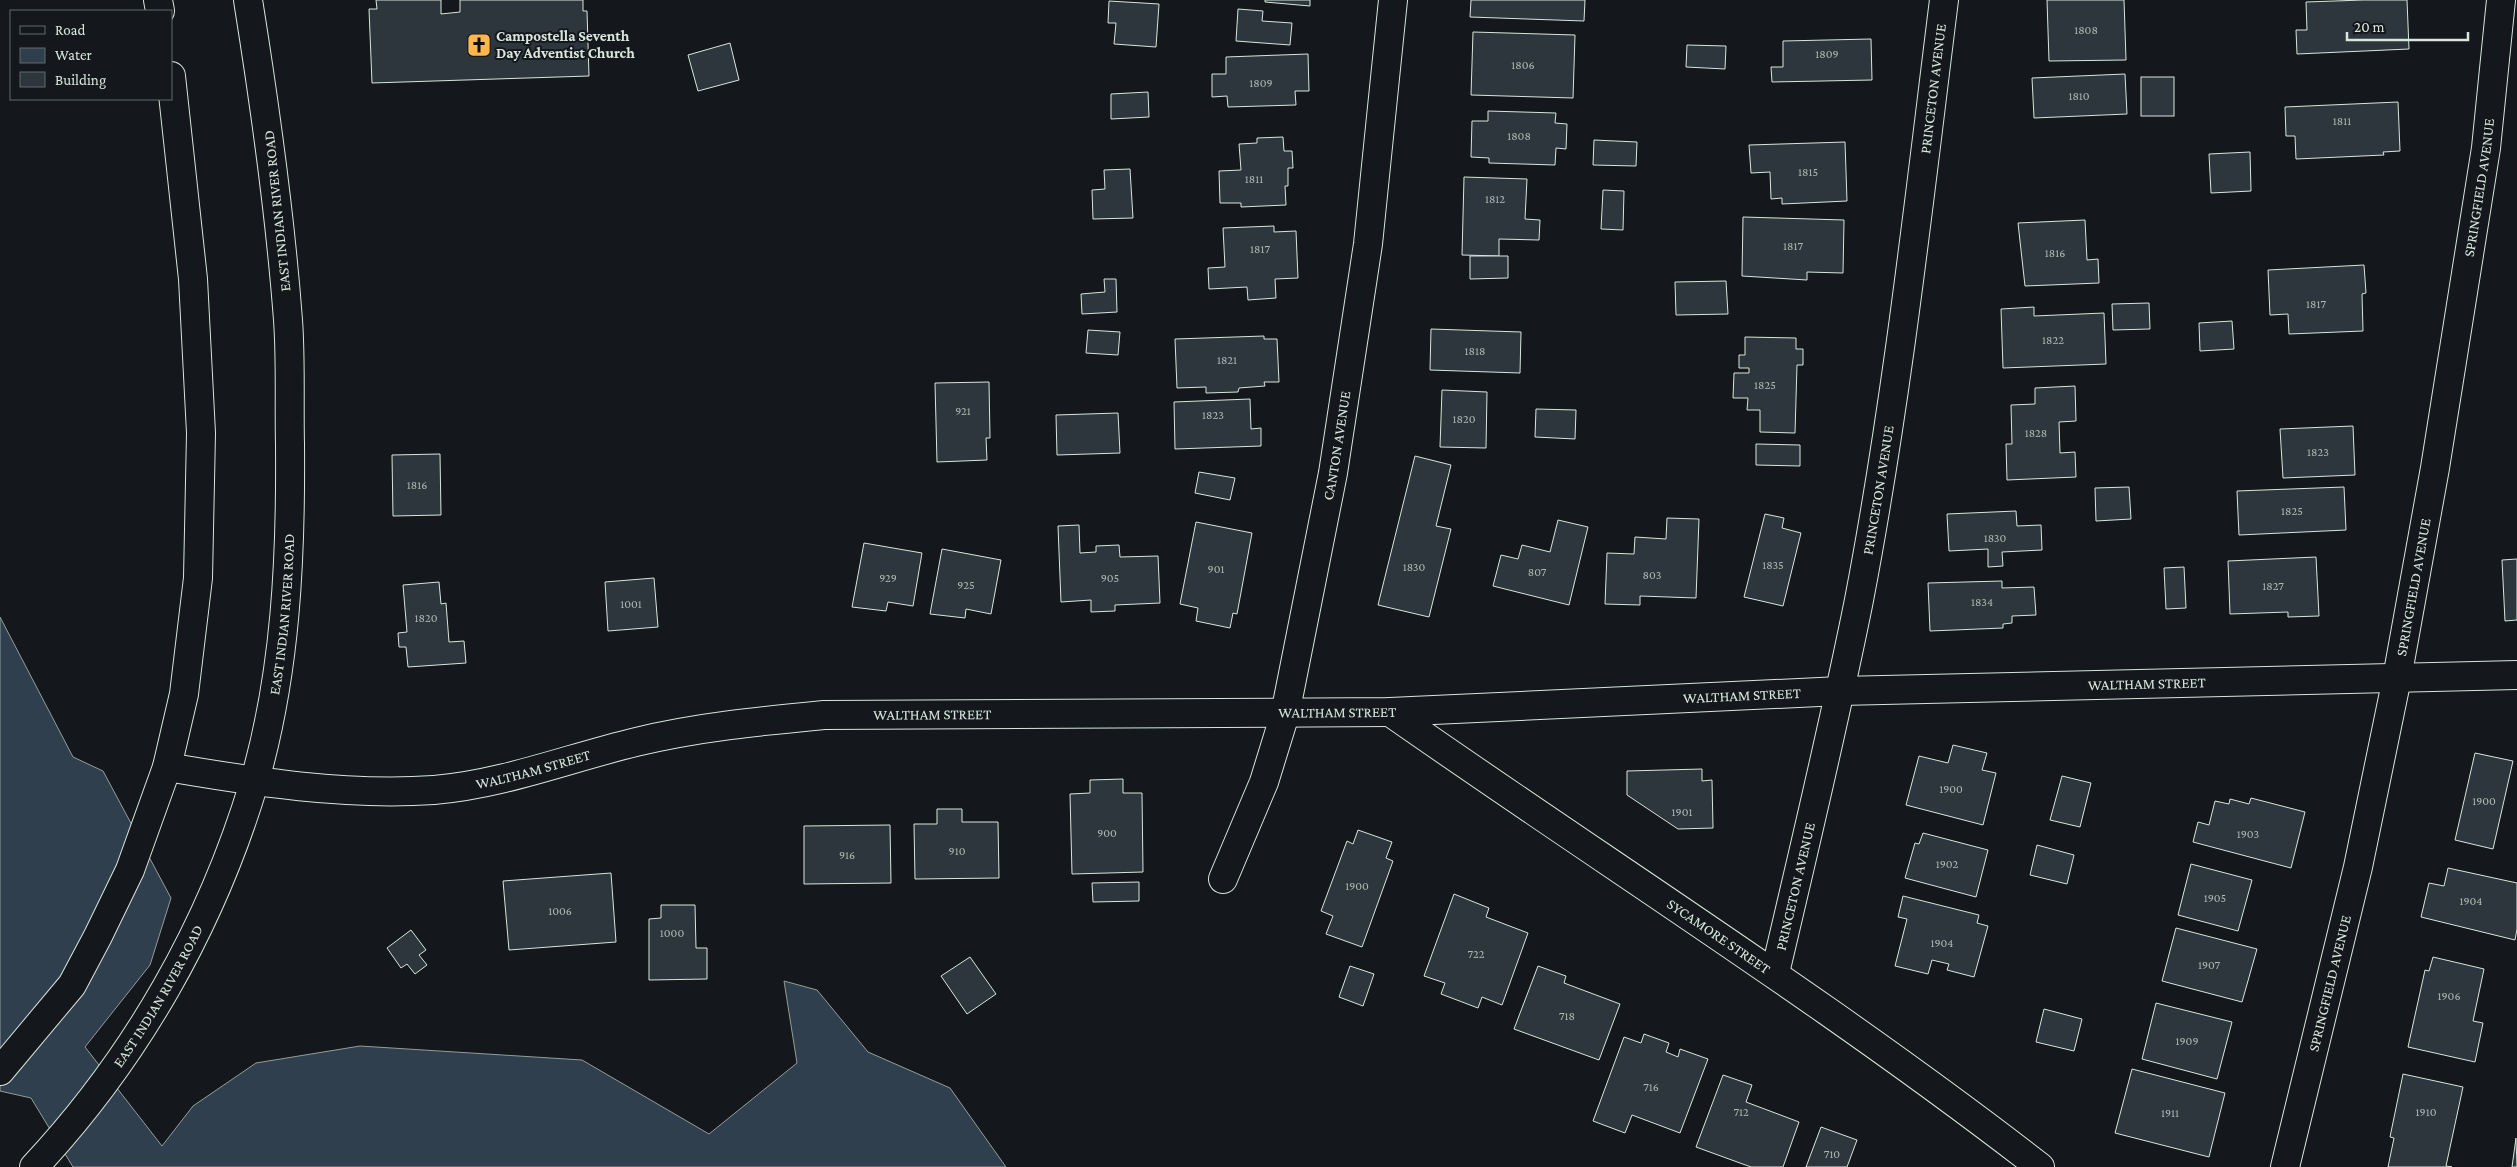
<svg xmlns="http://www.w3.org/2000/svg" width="2517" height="1167" viewBox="0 0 2517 1167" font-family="'Crimson Pro',serif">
<rect width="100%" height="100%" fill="#14181c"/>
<polygon fill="#2f3f4d" stroke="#939e99" points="0,617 73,757 103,771 171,898 150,965 85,1047 162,1146 193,1106 256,1063 360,1046 582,1060 709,1134 797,1063 784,981 817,990 868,1052 950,1088 1006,1167 73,1167 31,1098 0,1091"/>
<g fill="#2c363c" stroke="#d8e6dc">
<polygon points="376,0 441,0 441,14 460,12 460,0 583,0 583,11 587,11 589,76 372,83 369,9 377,9"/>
<polygon points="1265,0 1310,0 1310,6 1265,2"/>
<polygon points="1471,0 1585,0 1584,21 1470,17"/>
<polygon points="2047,0 2124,0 2126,60 2049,61"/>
<polygon points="2363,0 2407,0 2409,49 2297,54 2296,30 2307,30 2306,2"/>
<polygon points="1109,1 1159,4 1156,47 1114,44 1116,23 1108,23"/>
<polygon points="1238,9 1263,11 1262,21 1292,23 1290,45 1236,41"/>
<polygon points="1473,32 1575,35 1573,98 1471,95"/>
<polygon points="1871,39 1872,80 1772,82 1771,67 1783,67 1783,41"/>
<polygon points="730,43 739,80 698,91 688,55"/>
<polygon points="1687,45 1726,46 1725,69 1686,67"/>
<polygon points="1308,54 1309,91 1295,91 1296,105 1228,107 1227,96 1212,97 1212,74 1226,74 1226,57"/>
<polygon points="2125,74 2127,114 2034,118 2032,78"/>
<rect x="2141" y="77" width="33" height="39"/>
<polygon points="1148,92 1149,117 1111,119 1111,94"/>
<polygon points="2398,102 2400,151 2383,152 2384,155 2296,159 2295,136 2286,136 2285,107"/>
<polygon points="1488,111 1556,113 1555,123 1567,124 1566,149 1556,148 1555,165 1489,163 1489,158 1471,157 1472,121 1488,121"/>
<polygon points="1283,137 1284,151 1292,151 1293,168 1288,168 1288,186 1285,186 1286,205 1241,207 1241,203 1220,203 1219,171 1241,170 1239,144 1257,143 1257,138"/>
<polygon points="1594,140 1637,142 1636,166 1593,165"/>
<polygon points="1845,142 1847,201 1782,204 1782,198 1771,199 1770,172 1751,173 1749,145"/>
<polygon points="2250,152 2251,191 2211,193 2209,154"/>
<polygon points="1130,169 1133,218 1093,219 1092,190 1105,189 1104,170"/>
<polygon points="1464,177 1527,179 1525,219 1540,220 1539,240 1499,239 1499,256 1462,255"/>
<polygon points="1603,190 1624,191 1623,230 1601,229"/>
<polygon points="1743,217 1844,220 1843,273 1807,272 1807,280 1742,276"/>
<polygon points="2085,220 2087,260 2098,259 2099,283 2025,286 2018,223"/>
<polygon points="1274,226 1274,232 1296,231 1298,278 1275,279 1276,298 1248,300 1247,287 1209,289 1208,268 1225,267 1223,228"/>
<polygon points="1470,256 1508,256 1508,278 1470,279"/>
<polygon points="2364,265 2366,293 2362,294 2363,331 2289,334 2288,314 2270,315 2268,270"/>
<polygon points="1104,279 1116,279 1117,312 1082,314 1081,294 1105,292"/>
<polygon points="1726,281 1728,314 1676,315 1675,282"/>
<polygon points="2149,303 2150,329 2113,330 2112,304"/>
<polygon points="2034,307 2034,316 2104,313 2106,364 2003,368 2001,309"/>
<polygon points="2232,321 2234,349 2200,351 2199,323"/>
<polygon points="1431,329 1521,332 1520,373 1430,370"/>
<polygon points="1088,330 1120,332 1118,355 1086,353"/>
<polygon points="1264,336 1264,339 1277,339 1279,382 1264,382 1265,386 1239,388 1238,392 1206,393 1206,387 1177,388 1175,339"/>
<polygon points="1745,337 1796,338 1796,349 1803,349 1803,365 1797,365 1795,433 1760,432 1760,410 1747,410 1748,398 1733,398 1734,373 1749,373 1749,368 1739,368 1739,355 1745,355"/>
<polygon points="989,382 990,438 986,438 987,460 937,462 935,383"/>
<polygon points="2075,386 2076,421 2059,422 2060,453 2075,452 2076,477 2007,480 2006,444 2012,444 2011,405 2035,404 2035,388"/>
<polygon points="1442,390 1487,392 1486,448 1440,447"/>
<polygon points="1250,399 1251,429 1261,428 1261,446 1175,449 1174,402"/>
<polygon points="1536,409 1576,410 1575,439 1535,437"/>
<polygon points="1118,413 1120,453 1057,455 1056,415"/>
<polygon points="2353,426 2355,475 2283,478 2280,429"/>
<polygon points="1756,444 1800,445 1800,466 1756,465"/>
<polygon points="440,454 441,515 393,516 392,455"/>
<polygon points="1415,456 1451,465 1436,526 1451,529 1429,617 1378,605"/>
<polygon points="1199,472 1235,478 1230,500 1195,493"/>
<polygon points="2129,487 2131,519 2096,521 2095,488"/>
<polygon points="2344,487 2346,530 2239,535 2237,491"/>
<polygon points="2016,511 2017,526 2041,525 2042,550 2002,552 2003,566 1988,567 1988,549 1949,551 1947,514"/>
<polygon points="1765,514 1784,518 1782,528 1801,533 1783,606 1744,597"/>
<polygon points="1667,518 1699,519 1696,598 1640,596 1640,605 1605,604 1607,553 1634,554 1635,537 1666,539"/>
<polygon points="1558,520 1588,527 1569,605 1493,586 1501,555 1518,559 1522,545 1550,552"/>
<polygon points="1196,522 1252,533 1237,614 1233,613 1230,628 1196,621 1198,608 1180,604"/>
<polygon points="1079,525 1080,553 1096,552 1096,546 1119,545 1120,557 1158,556 1160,603 1115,605 1115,611 1091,612 1091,600 1061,602 1058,526"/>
<polygon points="864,543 922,553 913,606 888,602 886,611 852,607"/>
<polygon points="942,549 1001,560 991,614 966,609 965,618 930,614"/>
<polygon points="2316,557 2319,616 2288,617 2288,612 2230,614 2228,561"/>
<polygon points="2517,559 2517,620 2505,621 2502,560"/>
<polygon points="2184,567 2186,608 2166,609 2164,568"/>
<polygon points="654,578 658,627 608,631 605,582"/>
<polygon points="2002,581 2002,588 2034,587 2036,615 2012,616 2012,623 2003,624 2003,628 1930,631 1928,583"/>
<polygon points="439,582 441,604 446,603 449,642 464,641 466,663 408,667 406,647 399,647 398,633 407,632 403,585"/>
<polygon points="1953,745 1987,753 1982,770 1996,773 1983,825 1906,805 1919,756 1948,763"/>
<polygon points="2475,753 2513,761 2493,849 2455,840"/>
<polygon points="1702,769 1702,781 1712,780 1713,828 1678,829 1627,795 1627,771"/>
<polygon points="2062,776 2091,783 2080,827 2050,820"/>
<polygon points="1123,779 1123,793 1142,793 1143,872 1072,874 1070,794 1090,793 1090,780"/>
<polygon points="2251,798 2305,812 2291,868 2193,842 2198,822 2209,825 2215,801 2229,804 2230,799 2249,804"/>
<polygon points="937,809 962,809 962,822 998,822 999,878 915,879 914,824 937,824"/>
<polygon points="890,825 891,883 804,884 804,826"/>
<polygon points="1358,830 1392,842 1386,858 1393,861 1362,947 1326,934 1333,916 1321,911 1347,841 1353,844"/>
<polygon points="1923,833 1988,850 1976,897 1905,878 1915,843 1919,844"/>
<polygon points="2037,845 2074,855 2067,884 2030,875"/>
<polygon points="2191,864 2252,880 2238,931 2178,915"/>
<polygon points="2448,868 2517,883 2517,929 2515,940 2421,917 2429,883 2444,886"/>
<polygon points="611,873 616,942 509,950 503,881"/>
<polygon points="1139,882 1139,901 1093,902 1092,883"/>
<polygon points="1454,894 1489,908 1486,917 1528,933 1502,1005 1482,997 1478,1008 1441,994 1445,983 1424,976"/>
<polygon points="1903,896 1979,915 1977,923 1988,926 1974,977 1947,970 1949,964 1932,960 1928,974 1895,966 1907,919 1898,917"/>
<polygon points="661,905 695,905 696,948 707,948 707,979 649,980 649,919 661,918"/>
<polygon points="2176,928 2257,949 2242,1002 2162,981"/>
<polygon points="411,930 426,950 419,955 427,965 415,974 407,964 401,968 387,948"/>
<polygon points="970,957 996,994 967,1014 941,976"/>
<polygon points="2433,957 2484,969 2473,1021 2483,1023 2475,1062 2408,1047 2425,970 2429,971"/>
<polygon points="1350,966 1374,974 1363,1006 1339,997"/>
<polygon points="1538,966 1566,976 1564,983 1620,1004 1599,1060 1514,1029"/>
<polygon points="2156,1003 2232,1022 2217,1079 2142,1059"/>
<polygon points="2044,1009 2082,1019 2074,1051 2036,1042"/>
<polygon points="1644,1034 1669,1043 1666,1052 1678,1057 1680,1049 1708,1059 1680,1133 1632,1115 1625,1133 1593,1121 1624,1037 1641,1043"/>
<polygon points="2132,1069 2225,1093 2209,1157 2115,1133"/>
<polygon points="2403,1074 2463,1087 2446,1166 2452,1167 2388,1167 2394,1138 2390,1137"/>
<polygon points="1723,1075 1752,1085 1746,1102 1799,1122 1783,1167 1751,1167 1696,1147"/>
<polygon points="1821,1127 1857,1140 1847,1167 1806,1167"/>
<polygon points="2516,1138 2517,1167 2512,1167"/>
</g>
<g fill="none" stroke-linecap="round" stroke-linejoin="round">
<g stroke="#d8e6dc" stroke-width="30">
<g id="minor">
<path id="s1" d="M1390 712C1607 864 1831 1005 2040 1167"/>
<path id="s2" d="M167 767C255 782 344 796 434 790 504 784 569 758 636 742 698 727 761 721 824 715L1390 712 1840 691 2517 675"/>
<path id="s3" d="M1223 879 1264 782 1285 714 1333 473 1368 244 1393 0"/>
<path id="s4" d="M1775 973C1804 849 1834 725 1859 600 1897 402 1919 200 1944 0"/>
<path id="s5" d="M2285 1167 2358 867 2397 678 2435 468 2486 148 2501 0"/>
</g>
</g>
<g stroke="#d8e6dc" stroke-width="30">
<g id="primary">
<polyline points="158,0 160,11"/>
<polyline points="0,1071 72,985 98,936 130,870 167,767 184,694 198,578 201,433 193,279 171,76"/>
<path id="s6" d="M34 1167C136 1058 211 926 254 783 286 673 291 558 290 444 289 403 291 361 288 320 280 213 265 106 248 0"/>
</g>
</g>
<use href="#minor" stroke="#14181c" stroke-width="28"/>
<use href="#primary" stroke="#14181c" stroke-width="28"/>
</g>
<defs>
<g id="church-square" transform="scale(1.25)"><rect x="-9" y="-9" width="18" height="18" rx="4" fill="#ffb74d" stroke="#14181c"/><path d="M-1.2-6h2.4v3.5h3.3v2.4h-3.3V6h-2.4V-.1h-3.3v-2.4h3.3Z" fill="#111"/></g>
</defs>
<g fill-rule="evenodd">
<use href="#church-square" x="479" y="45"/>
</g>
<g text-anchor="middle" stroke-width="4" stroke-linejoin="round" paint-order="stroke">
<g font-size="12" fill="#adbab4">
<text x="2086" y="34">1808</text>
<text x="1827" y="58">1809</text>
<text x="1523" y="69">1806</text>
<text x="1261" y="87">1809</text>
<text x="2079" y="100">1810</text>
<text x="2342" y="125">1811</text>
<text x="1519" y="140">1808</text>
<text x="1808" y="176">1815</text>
<text x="1254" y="183">1811</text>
<text x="1495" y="203">1812</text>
<text x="1793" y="250">1817</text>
<text x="1260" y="253">1817</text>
<text x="2055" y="257">1816</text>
<text x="2316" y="308">1817</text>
<text x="2053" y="344">1822</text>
<text x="1475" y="355">1818</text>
<text x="1227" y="364">1821</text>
<text x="1765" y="389">1825</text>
<text x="963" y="415">921</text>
<text x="1213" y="419">1823</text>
<text x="1464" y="423">1820</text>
<text x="2036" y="437">1828</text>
<text x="2318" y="456">1823</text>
<text x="417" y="489">1816</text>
<text x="2292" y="515">1825</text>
<text x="1995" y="542">1830</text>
<text x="1773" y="569">1835</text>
<text x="1414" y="571">1830</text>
<text x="1216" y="573">901</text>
<text x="1537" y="576">807</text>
<text x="1652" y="579">803</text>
<text x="888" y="582">929</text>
<text x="1110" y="582">905</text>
<text x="966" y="589">925</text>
<text x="2273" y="590">1827</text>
<text x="1982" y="606">1834</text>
<text x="631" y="608">1001</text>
<text x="426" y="622">1820</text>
<text x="1951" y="793">1900</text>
<text x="2484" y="805">1900</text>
<text x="1682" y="816">1901</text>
<text x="1107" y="837">900</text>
<text x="2248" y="838">1903</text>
<text x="957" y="855">910</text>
<text x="847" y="859">916</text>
<text x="1947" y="868">1902</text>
<text x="1357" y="890">1900</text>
<text x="2215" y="902">1905</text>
<text x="2471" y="905">1904</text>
<text x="560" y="915">1006</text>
<text x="672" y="937">1000</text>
<text x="1942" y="947">1904</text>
<text x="1476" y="958">722</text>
<text x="2209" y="969">1907</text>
<text x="2449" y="1000">1906</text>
<text x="1567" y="1020">718</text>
<text x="2187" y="1045">1909</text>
<text x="1651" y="1091">716</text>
<text x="1741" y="1116">712</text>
<text x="2426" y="1116">1910</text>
<text x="2170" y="1117">1911</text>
<text x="1832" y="1158">710</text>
</g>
<g font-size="15" font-weight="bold" fill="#d8e6dc" stroke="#14181c" text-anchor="start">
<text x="496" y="41">Campostella Seventh<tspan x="496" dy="17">Day Adventist Church</tspan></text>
</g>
<g font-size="15" fill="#d8e6dc" stroke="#14181c">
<text dy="5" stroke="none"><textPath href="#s4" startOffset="899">PRINCETON AVENUE</textPath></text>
<text dy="5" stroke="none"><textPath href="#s5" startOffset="999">SPRINGFIELD AVENUE</textPath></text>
<text transform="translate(277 211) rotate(-96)" y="5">EAST INDIAN RIVER ROAD</text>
<text dy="5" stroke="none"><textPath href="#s3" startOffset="450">CANTON AVENUE</textPath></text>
<text dy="5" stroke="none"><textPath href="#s4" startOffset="494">PRINCETON AVENUE</textPath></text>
<text dy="5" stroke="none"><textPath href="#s5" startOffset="594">SPRINGFIELD AVENUE</textPath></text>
<text dy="5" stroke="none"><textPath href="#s6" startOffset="618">EAST INDIAN RIVER ROAD</textPath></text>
<text dy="5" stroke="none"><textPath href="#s2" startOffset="1990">WALTHAM STREET</textPath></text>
<text dy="5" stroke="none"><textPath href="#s2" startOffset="1585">WALTHAM STREET</textPath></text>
<text dy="5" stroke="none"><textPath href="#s2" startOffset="1180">WALTHAM STREET</textPath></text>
<text dy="5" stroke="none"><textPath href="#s2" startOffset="775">WALTHAM STREET</textPath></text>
<text dy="5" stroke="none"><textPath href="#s2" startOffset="370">WALTHAM STREET</textPath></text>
<text dy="5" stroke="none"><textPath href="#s4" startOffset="89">PRINCETON AVENUE</textPath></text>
<text dy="5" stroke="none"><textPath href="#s1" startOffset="398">SYCAMORE STREET</textPath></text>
<text dy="5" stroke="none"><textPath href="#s5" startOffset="189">SPRINGFIELD AVENUE</textPath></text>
<text dy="5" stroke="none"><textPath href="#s6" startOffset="212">EAST INDIAN RIVER ROAD</textPath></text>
</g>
</g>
<rect x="10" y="10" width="162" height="90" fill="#14181c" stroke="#626a69"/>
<rect x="20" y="26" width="25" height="8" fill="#14181c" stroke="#626a69"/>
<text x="55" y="35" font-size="15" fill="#d8e6dc">Road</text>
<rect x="20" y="48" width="25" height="15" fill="#2f3f4d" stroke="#626a69"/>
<text x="55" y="60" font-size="15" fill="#d8e6dc">Water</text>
<rect x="20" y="72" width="25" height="15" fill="#2c363c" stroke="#626a69"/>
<text x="55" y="85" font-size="15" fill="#d8e6dc">Building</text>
<path d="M2347 32v8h121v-8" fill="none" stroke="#d8e6dc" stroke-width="2.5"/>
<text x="2354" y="32" font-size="15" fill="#d8e6dc" stroke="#14181c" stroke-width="4" paint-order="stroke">20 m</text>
</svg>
